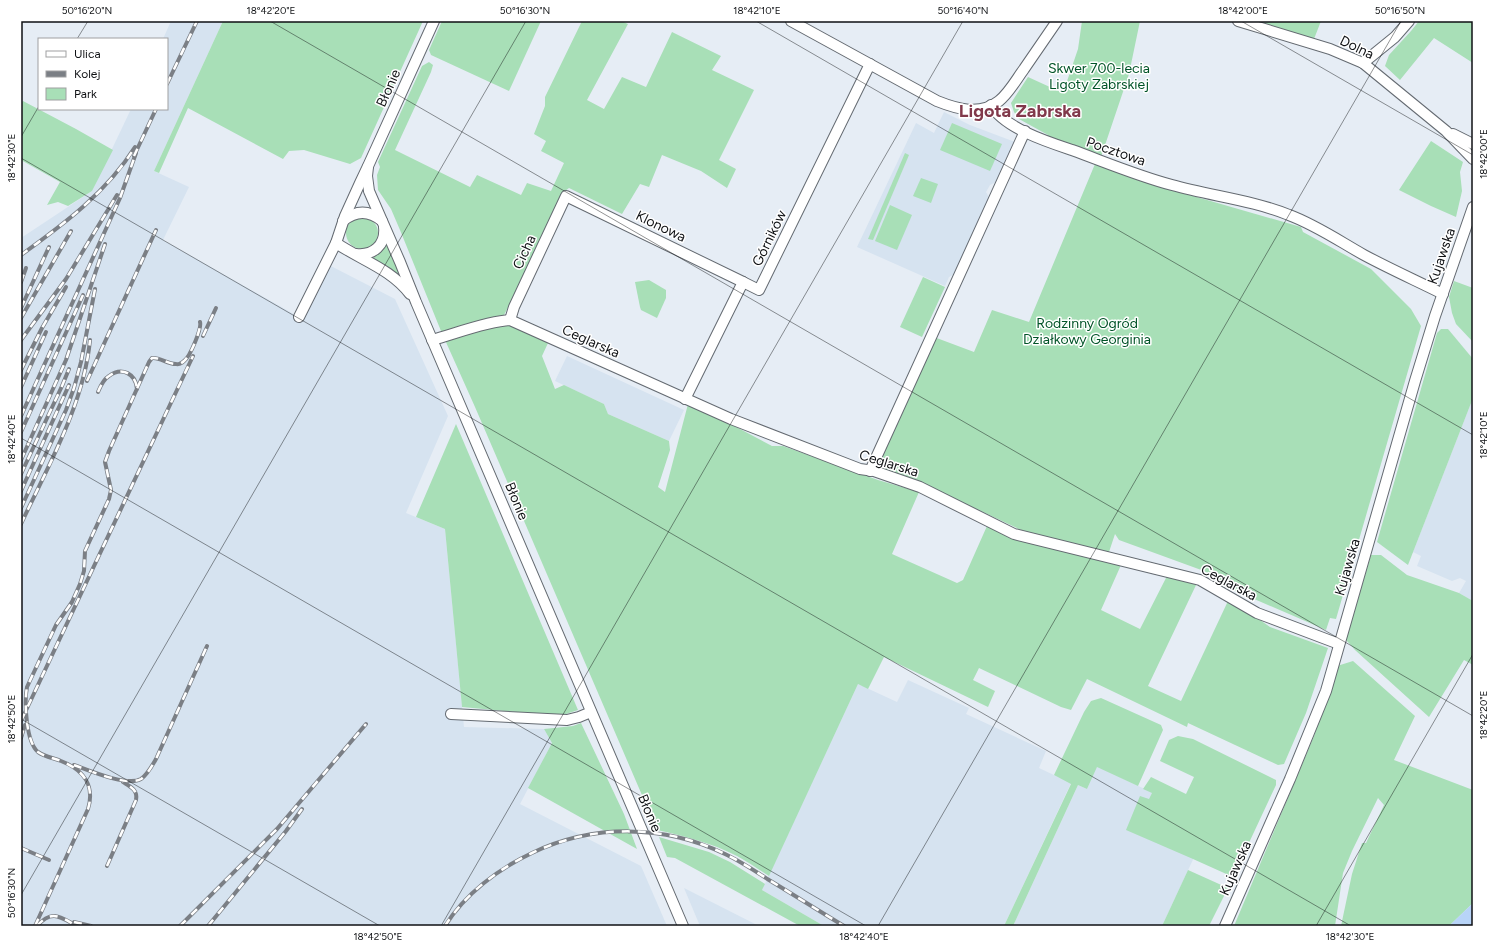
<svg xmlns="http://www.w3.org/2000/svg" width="1494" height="947" viewBox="0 0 1494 947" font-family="Figtree,sans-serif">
<rect width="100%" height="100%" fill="#e6edf5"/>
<g fill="#d6e3f0">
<polygon points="171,21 223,21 154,171 189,187 163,240 299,317 325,263 395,299 448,416 406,513 445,529 464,727 544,729 552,743 520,804 641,866 667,926 21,926 21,238 92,191 131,109 167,109 167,39 163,39"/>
<polygon points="944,112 970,125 1015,142 996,182 990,185 986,192 991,201 958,272 949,277 945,286 857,247 916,123 934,133"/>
<polygon points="567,356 684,410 669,441 608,414 604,404 555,381"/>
<polygon points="1473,398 1473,601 1459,593 1466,581 1460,578 1452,581 1417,566 1421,556 1413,552"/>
<polygon points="908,680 969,708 966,714 1046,751 1039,768 1071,783 1004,926 824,926 762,890 858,684 897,702"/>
<polygon points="1097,766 1211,821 1162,926 1013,926 1078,785 1087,789"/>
<polygon points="684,888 759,926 700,926"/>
</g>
<g fill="#a8dfb7">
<polygon points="223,21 423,21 361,158 350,164 304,150 289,151 283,159 188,108 159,173 154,171"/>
<polygon points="442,21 541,21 509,91 431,55 429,50"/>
<path d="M582 21H621L628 24 587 100 604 109 622 77 646 87 672 32 721 56 712 70 754 90 719 160 736 169 727 188 701 171 662 155 649 187 640 184 622 214 569 188 561 194 530 264 504 315 511 326 548 343 542 356 555 389 564 385 604 404 608 414 669 441 670 450 658 487 665 492 688 404 725 421 772 446H783L878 480 919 492 892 554 957 583 963 580 987 526 1121 565 1101 610 1140 629 1167 576 1197 583 1148 686 1181 701 1228 601 1253 615 1270 627 1328 648 1306 713 1284 764 1278 765 1188 723 1187 727 1087 679 1071 710 1061 707 979 668 973 680 995 691 988 707 884 657 868 689 858 684 769 876C758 869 748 862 737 856 712 843 684 836 657 830L475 407 441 331 400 230 391 209 378 190 377 175 380 167 378 162 422 66 429 62 433 65 431 72 395 150 470 187 477 175 521 195 527 183 551 191 564 163 541 151 546 141 534 134 545 106V97Z"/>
<polygon points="1082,21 1140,21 1129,74 1101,157 1048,138 1048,135 1019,119 1014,112 1011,103 1028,77 1063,93 1078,49"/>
<polygon points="1261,21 1321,21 1314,39 1260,23"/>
<polygon points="1419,21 1473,21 1473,63 1434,38 1400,80 1385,66 1389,55 1411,31"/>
<polygon points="23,101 76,129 113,150 92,191 68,206 58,202 47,205 60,182 21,160 21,103"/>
<polygon points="952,123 1002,144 990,171 940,150"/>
<polygon points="1431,141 1463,162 1460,172 1462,191 1456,217 1431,206 1399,190"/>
<polygon points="905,153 909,155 873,240 868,239"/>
<polygon points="1095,164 1169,189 1301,227 1303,232 1371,269 1411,309 1421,326 1336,619 1330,618 1326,630 1215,582 1217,578 1204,571 1119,540 1115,534 1109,552 1050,539 1021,530 951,497 875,468 934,337 974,352 992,310 1029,322"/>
<polygon points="921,178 938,184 931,203 913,196"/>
<polygon points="890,205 912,215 897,250 875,241"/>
<circle cx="362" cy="233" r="16"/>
<polygon points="387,243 401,278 373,259 374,257"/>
<polygon points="923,277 945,287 922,337 900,327"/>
<polygon points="649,280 666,290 666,298 657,318 641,310 640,307 635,282"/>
<polygon points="1454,281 1473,288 1473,342 1456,324 1452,313 1449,297"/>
<polygon points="1441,329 1448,329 1473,359 1473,398 1408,565 1377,542 1437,333"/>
<polygon points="456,424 578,710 560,716 462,707 445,529 416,517"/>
<polygon points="1371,555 1381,555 1407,575 1459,593 1473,601 1473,665 1464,660 1429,717 1355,650 1346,640"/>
<polygon points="1353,661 1415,716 1394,760 1473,790 1473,903 1449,926 1341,926 1352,874 1362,843 1366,843 1384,805 1378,798 1352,851 1343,873 1335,926 1234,926 1314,736 1337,666"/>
<polygon points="1101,698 1161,725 1163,730 1138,786 1097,767 1087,789 1078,785 1013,926 1004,926 1071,784 1054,775 1084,712 1091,701"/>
<polygon points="581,723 624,814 637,849 528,788 552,743 544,729 573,726"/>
<polygon points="1178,736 1193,739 1276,780 1276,785 1233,877 1193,859 1126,830 1140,796 1149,799 1152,793 1143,789 1151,777 1186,794 1194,777 1160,761 1169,740"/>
<polygon points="659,837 709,852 730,862 765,884 762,890 824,926 800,926 675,858 667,857"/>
<polygon points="1188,870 1228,888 1209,926 1162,926"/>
</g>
<polygon fill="#b8d4f8" points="1473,903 1473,924 1471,926 1449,926"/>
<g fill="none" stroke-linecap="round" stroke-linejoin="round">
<g stroke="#646a71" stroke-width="12">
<g id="minor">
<path d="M791 21 937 101C957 109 980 116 999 101 1009 93 1016 80 1024 69 1035 53 1046 37 1057 21"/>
<polyline points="1238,21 1330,49 1363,63 1446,131 1473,159"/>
<polyline points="1363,63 1395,37 1409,21"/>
<path d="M991 105C1004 128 1048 142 1072 150 1105 162 1138 176 1172 185 1211 196 1252 200 1289 215 1316 225 1339 241 1364 255 1390 269 1417 281 1443 294"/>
<polyline points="1453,134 1473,144"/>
<polyline points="368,167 367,176 369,191 400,262 416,302 683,926"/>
<path d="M343 221C356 210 369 210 382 221"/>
<path d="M336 243C361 260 391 269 410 294"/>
<path d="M356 254C373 256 386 245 384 227"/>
<polyline points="299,317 336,243 345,216 360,183 369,164 434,21"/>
<polyline points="510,320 514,307 566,196 743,282"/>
<path d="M432 340C454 334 488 321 510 320L731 419 860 469 874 471 920 487 1014 534 1200 580 1257 613 1339 644"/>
<polyline points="685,399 743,282 759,290 870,64"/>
<polyline points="870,471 1025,131"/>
<polyline points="451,714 567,720 579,717 591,712"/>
<polyline points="1225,926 1290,779 1326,691 1415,381 1435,316 1473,207"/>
</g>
</g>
<use href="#minor" stroke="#fff" stroke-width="10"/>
<g stroke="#7b7f85" stroke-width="4">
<g id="rail">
<polyline points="167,84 197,21"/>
<polyline points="134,156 156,109"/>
<path d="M21 255C64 224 107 192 135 147"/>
<polyline points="21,282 26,268"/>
<polyline points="21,308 49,247"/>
<polyline points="21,318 71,231"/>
<polyline points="203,336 216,308"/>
<polyline points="21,340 66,279 117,195"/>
<polyline points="21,370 42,328 66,287"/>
<polyline points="87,381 156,230"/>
<polyline points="21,387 46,332"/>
<path d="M98 392C100 387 104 379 109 376 122 366 136 374 137 389"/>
<polyline points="21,416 120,198 136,153"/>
<polyline points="21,432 83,295"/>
<polyline points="21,460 66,360 105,244"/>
<polyline points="21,474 62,386 69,369"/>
<polyline points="21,491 69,385"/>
<polyline points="21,508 66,410 74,388 81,362 95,289"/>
<path d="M21 524C48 466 84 404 90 340"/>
<polyline points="21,721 193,356"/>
<polyline points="21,738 25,725"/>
<path d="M74 765C88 770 127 787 141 779 147 775 152 766 156 759L207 646"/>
<polyline points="21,848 49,860"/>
<path d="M107 866 136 800C138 790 131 787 123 782"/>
<polyline points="74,922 91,926"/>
<path d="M35 926 88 809C95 786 84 770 61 761 54 758 45 757 38 752 26 742 24 702 27 687L56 625 72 602 80 584 84 571 85 551 109 499 111 490 105 462 109 451 149 362 152 358C160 357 167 364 176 364 178 365 182 363 184 361 190 357 202 328 200 322"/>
<path d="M37 926C52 909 60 917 77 926"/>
<polyline points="180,926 277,829 366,724"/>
<polyline points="208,926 286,831 302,809"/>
<path d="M445 926C465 894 498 869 532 853 593 824 664 824 725 854 740 861 755 871 769 880 794 895 819 911 844 926"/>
</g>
</g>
<use href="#rail" stroke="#fff" stroke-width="2.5" stroke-dasharray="8" stroke-linecap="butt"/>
</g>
<path fill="none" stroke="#0f1114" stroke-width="1" stroke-opacity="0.45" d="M270 21 1473 716M756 21 1473 435M1241 21 1473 155M77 39 88 21M21 137 39 106M21 158 1351 926M21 438 866 926M21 719 380 926M21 895 526 21M441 926 963 21M878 926 1401 21M1316 926 1473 654"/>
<g text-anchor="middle" stroke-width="3" stroke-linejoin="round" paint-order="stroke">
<g font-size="14" fill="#0f1114" stroke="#fff">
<text transform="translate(1357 47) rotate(26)" y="5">Dolna</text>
<text transform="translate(388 88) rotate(-66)" y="5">Błonie</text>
<text transform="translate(1116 151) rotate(19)" y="5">Pocztowa</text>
<text transform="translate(661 226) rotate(26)" y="5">Klonowa</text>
<text transform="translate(769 238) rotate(-64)" y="5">Górników</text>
<text transform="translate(524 252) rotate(-65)" y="5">Cicha</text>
<text transform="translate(1441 256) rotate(-71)" y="5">Kujawska</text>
<text transform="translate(591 341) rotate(24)" y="5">Ceglarska</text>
<text transform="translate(889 463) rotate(17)" y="5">Ceglarska</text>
<text transform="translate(517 501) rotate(67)" y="5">Błonie</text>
<text transform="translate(1347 567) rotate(-74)" y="5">Kujawska</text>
<text transform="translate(1229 582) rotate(28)" y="5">Ceglarska</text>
<text transform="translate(650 813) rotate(67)" y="5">Błonie</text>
<text transform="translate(1235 868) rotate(-66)" y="5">Kujawska</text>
</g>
<g font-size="14" fill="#005327" stroke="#fff">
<text x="1099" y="73">Skwer 700-lecia<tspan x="1099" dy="16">Ligoty Zabrskiej</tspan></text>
<text x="1087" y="328">Rodzinny Ogród<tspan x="1087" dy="16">Działkowy Georginia</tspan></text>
</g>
<g font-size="18" font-weight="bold" fill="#81394b" stroke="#fff">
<text x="1020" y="117">Ligota Zabrska</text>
</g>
</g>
<rect width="1494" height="947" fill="none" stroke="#ffffff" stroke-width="44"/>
<rect x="38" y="38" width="130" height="72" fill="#ffffff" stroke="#9fa0a1"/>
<rect x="46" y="51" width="20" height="6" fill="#ffffff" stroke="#9fa0a1"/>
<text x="74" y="58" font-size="12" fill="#0f1114">Ulica</text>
<rect x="46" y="71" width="20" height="6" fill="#7b7f85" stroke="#9fa0a1"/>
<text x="74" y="78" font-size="12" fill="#0f1114">Kolej</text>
<rect x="46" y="88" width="20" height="12" fill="#a8dfb7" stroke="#9fa0a1"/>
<text x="74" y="98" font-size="12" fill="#0f1114">Park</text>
<rect x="22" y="22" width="1450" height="903" fill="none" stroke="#0f1114" stroke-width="1.5"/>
<g font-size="10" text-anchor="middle" fill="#0f1114">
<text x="87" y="14">50°16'20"N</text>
<text x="271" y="14">18°42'20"E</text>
<text x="525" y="14">50°16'30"N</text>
<text x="757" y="14">18°42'10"E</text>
<text x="963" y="14">50°16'40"N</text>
<text x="1243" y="14">18°42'00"E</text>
<text x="1400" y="14">50°16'50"N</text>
<text transform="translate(1483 154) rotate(-90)" y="4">18°42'00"E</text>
<text transform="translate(11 158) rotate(-90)" y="4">18°42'30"E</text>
<text transform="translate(1483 435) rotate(-90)" y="4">18°42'10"E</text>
<text transform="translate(11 439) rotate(-90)" y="4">18°42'40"E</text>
<text transform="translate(1483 715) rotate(-90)" y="4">18°42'20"E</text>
<text transform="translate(11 719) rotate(-90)" y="4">18°42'50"E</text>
<text transform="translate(11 893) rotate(-90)" y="4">50°16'30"N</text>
<text x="378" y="940">18°42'50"E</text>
<text x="864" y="940">18°42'40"E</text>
<text x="1350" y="940">18°42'30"E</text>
</g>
</svg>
